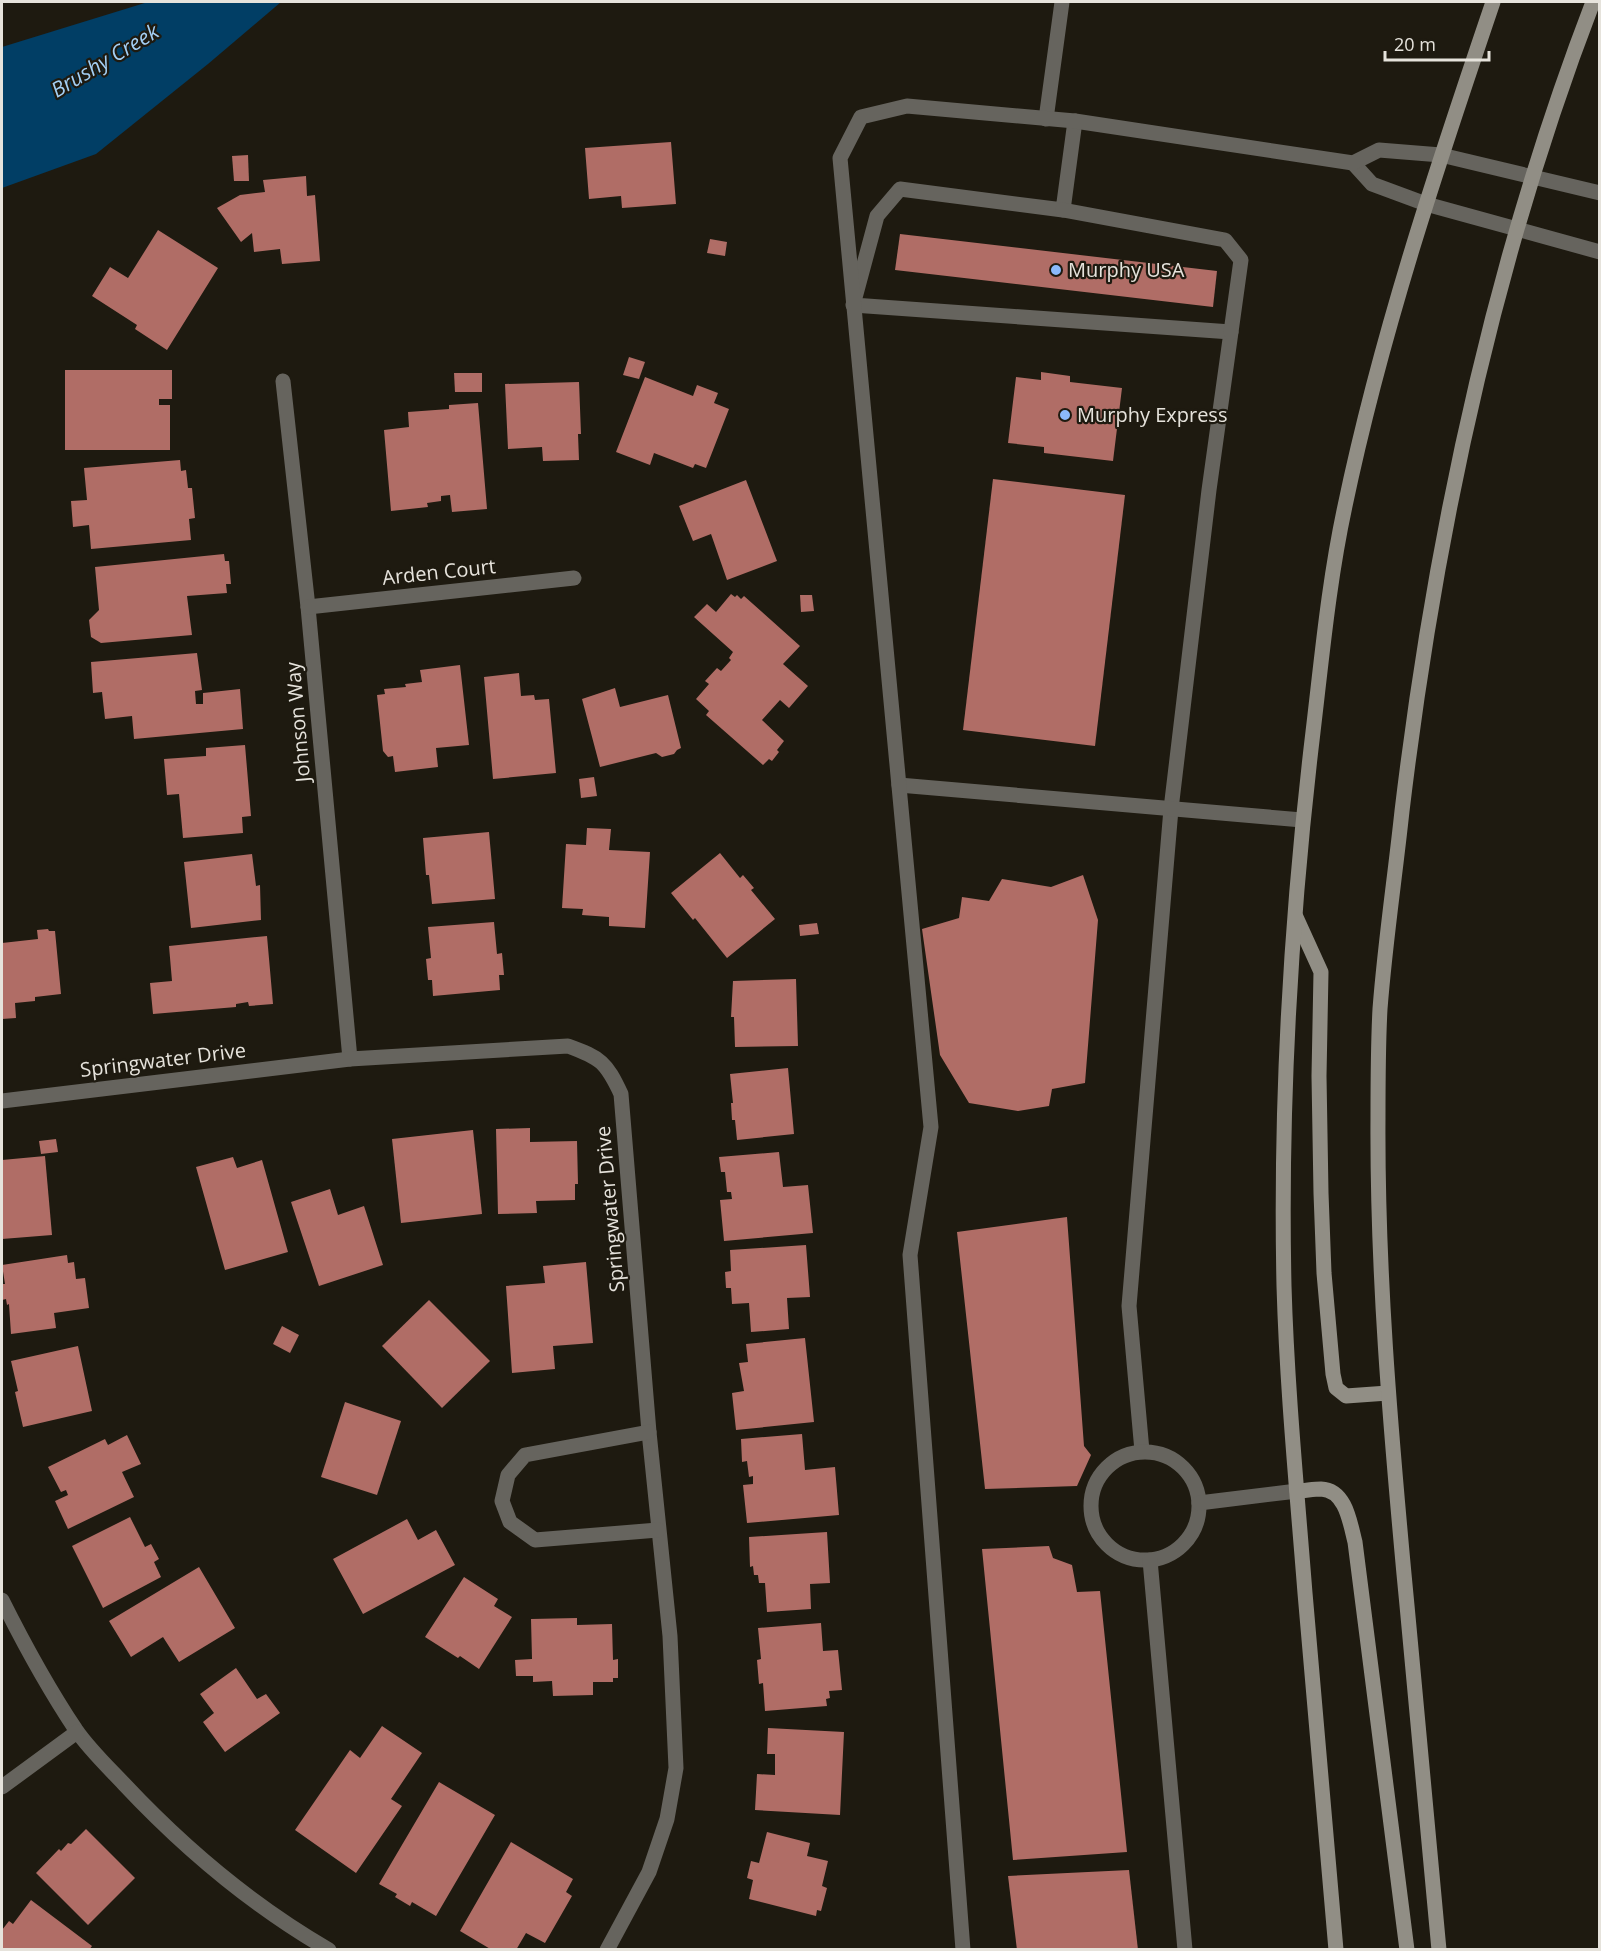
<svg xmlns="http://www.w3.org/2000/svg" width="1601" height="1951" viewBox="0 0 1601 1951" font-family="'Open Sans',sans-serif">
<rect width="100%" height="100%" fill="#1e1a10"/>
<polygon fill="#013e65" points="148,2 281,2 208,64 96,154 2,188 2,47"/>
<g fill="#b06d66">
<polygon points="671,142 676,204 622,208 621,196 589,199 585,148"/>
<polygon points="248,155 249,181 234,181 232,156"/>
<polygon points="306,176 307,196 315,195 320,261 282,264 280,249 254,252 252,233 241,242 217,208 240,195 265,192 263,180"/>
<polygon points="158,230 218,268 167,350 135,329 137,325 92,296 110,267 128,278"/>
<polygon points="900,234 1217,271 1213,307 895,270"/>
<polygon points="710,239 727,242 725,256 707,253"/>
<polygon points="629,357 645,362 639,379 623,375"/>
<polygon points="65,370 172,370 172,399 159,399 159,405 170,405 170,450 65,450"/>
<polygon points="1041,372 1070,376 1070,382 1122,388 1113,461 1044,453 1044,447 1008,443 1016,377 1041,380"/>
<polygon points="454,373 482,373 482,392 455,392"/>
<polygon points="645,377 693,396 697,385 718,393 714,403 729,409 706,468 695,464 693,468 654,453 650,465 616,452"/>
<polygon points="579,382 581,434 578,434 579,460 543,461 542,447 508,449 505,384"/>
<polygon points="478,403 487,509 452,512 450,495 441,496 441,501 427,503 428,507 391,511 384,430 409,427 408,412 449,409 449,405"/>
<polygon points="180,460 181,471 186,470 188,488 192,488 195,518 189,519 191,540 91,549 89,525 73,527 71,501 87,500 84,468"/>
<polygon points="993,479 1125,495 1095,746 963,730"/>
<polygon points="746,480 777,561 727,580 711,534 693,541 679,506"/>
<polygon points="224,554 225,561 229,561 231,584 226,584 227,593 187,596 192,635 101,643 91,637 89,620 99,610 95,567"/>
<polygon points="731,594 735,597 737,595 741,599 744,596 800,646 783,664 808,686 789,708 780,700 762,720 784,741 777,750 779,752 772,761 769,759 763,765 706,715 709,711 696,699 709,684 705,681 717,668 721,671 731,660 729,658 733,652 694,617 707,604 716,612"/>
<polygon points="800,595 812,595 814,611 801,612"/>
<polygon points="197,653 202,690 195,691 196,704 203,704 203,693 240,689 243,729 134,739 132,716 105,719 102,692 93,693 91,662"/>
<polygon points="460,665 469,745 436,748 438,767 395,772 393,756 388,757 383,751 377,695 385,694 384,689 406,687 405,684 422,682 420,670"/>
<polygon points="519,673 521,696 534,695 535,700 549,699 556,773 493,779 484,677"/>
<polygon points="615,688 620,707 668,695 681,748 677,750 674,754 662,757 656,753 600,767 582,699"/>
<polygon points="245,745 251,816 242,817 243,833 183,838 179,794 167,795 164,759 206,756 206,748"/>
<polygon points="594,777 597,796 581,798 579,779"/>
<polygon points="587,828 611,829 609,850 650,852 645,928 609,926 609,917 582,915 583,909 562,908 566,844 586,845"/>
<polygon points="489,832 495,899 432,904 429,875 426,875 423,838"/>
<polygon points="720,853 740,878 743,875 754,888 751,890 775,919 727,958 695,918 693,920 671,893"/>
<polygon points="252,854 256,886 260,885 261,920 191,928 184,862"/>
<polygon points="1083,875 1098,920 1085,1083 1052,1089 1049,1106 1018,1111 969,1103 940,1055 922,929 959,918 962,897 989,901 1002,879 1051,887"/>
<polygon points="494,922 497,954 502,953 504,975 499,975 500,990 433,996 432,980 428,980 426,959 431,958 428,927"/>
<polygon points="817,923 819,934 800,936 799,925"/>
<polygon points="48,929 49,931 55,931 61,994 35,997 35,1001 15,1003 16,1018 2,1019 2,943 38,939 37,930"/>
<polygon points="267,936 273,1004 249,1006 248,1002 236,1004 236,1007 153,1014 150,983 172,981 169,946"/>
<polygon points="796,979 798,1046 735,1047 734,1017 731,1017 733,981"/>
<polygon points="788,1068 794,1134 737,1140 735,1120 732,1120 731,1103 733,1103 730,1074"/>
<polygon points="530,1128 530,1142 577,1141 578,1184 575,1184 575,1200 536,1201 537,1213 498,1214 496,1129"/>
<polygon points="473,1130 482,1214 401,1223 392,1139"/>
<polygon points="56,1139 58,1152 41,1154 39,1141"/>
<polygon points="779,1152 783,1187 808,1185 813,1233 724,1241 720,1200 732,1199 731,1192 727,1192 725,1172 721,1172 719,1157"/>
<polygon points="45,1156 52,1235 2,1239 2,1160"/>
<polygon points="233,1157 237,1168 262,1160 288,1252 225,1270 196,1167"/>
<polygon points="330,1189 338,1215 364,1206 383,1265 319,1286 291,1202"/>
<polygon points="1067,1217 1084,1446 1091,1455 1077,1486 985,1489 957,1232"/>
<polygon points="806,1245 810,1297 787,1298 789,1329 751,1332 749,1303 732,1304 731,1288 726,1288 725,1272 731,1271 730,1250"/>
<polygon points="67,1255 68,1263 74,1262 76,1279 85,1278 89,1308 54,1313 56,1328 11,1334 9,1304 7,1305 6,1299 2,1300 2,1284 5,1284 2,1265"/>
<polygon points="586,1262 593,1343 553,1346 555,1369 512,1373 506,1286 545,1283 543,1266"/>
<polygon points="429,1300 490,1361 442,1408 382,1346"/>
<polygon points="282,1326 299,1335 290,1353 273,1344"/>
<polygon points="805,1338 814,1422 736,1430 732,1393 744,1391 739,1363 748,1362 746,1344"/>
<polygon points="78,1346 92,1411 23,1427 15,1392 18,1391 11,1361"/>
<polygon points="345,1402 401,1421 377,1495 321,1477"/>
<polygon points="802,1434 805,1470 835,1467 839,1515 747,1523 743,1485 753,1484 753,1476 749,1477 747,1461 742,1462 741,1439"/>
<polygon points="127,1435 141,1464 122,1472 134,1497 68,1529 55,1501 68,1495 66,1490 61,1492 48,1467 105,1439 108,1445"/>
<polygon points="130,1517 145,1547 151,1544 159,1559 154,1562 161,1577 103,1608 72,1546"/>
<polygon points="407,1519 418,1540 436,1530 455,1565 363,1614 333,1559"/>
<polygon points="827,1532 830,1583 810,1584 811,1609 767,1612 765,1583 759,1583 758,1575 754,1575 753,1566 750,1567 749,1537"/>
<polygon points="1049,1546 1053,1558 1072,1565 1077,1592 1100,1591 1127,1852 1013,1860 982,1549"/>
<polygon points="199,1567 235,1628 179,1662 163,1637 131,1657 109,1621"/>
<polygon points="464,1577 498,1599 494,1606 512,1617 479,1669 460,1656 458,1658 425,1637"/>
<polygon points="577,1618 577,1625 612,1624 613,1660 618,1659 618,1678 613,1678 613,1682 593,1682 593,1695 553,1696 552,1681 533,1682 533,1676 516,1676 515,1660 532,1659 531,1619"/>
<polygon points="821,1623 823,1651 838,1650 842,1690 829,1691 830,1698 826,1699 827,1706 765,1711 763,1683 759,1684 757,1660 761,1659 758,1628"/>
<polygon points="236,1668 257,1699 266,1694 280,1713 225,1752 203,1722 214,1713 200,1694"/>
<polygon points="382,1726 422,1753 391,1799 402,1806 356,1873 295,1830 350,1750 360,1758"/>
<polygon points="768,1728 844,1732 840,1815 755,1810 757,1774 775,1775 775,1754 767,1754"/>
<polygon points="439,1782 495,1815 436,1916 412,1902 410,1906 395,1897 397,1894 379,1884"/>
<polygon points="86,1829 135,1878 88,1925 36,1873 59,1849 61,1851 68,1843 71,1844"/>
<polygon points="767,1832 810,1843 807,1856 828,1861 822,1886 827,1888 821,1911 817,1910 816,1916 749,1899 753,1880 747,1878 751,1861 759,1863"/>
<polygon points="511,1842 573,1879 566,1892 572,1896 545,1943 526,1933 516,1950 492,1950 460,1931"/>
<polygon points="1129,1870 1138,1950 1017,1950 1008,1876"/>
<polygon points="31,1900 92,1946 89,1950 2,1950 2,1930 9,1921 13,1924"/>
</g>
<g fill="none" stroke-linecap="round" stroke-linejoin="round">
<g stroke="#66645e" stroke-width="15">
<polyline points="1046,119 1062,2"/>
<polyline points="1075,121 1063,210 900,189 877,216 853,305 1231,332 1209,490 1171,809 1129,1306 1142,1451"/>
<polyline points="1353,163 1372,184 1426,204"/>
<polyline points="1063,210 1225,240 1241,260 1231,332"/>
<polyline points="899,785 1302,820"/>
<circle cx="1145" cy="1506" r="54"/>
<polyline points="1199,1503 1297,1491"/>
<polyline points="1150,1560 1185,1950"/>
<polyline points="963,1950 910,1255 931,1127 840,158 861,117 907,106 1075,121 1353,163 1379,150 1441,155"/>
</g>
<g stroke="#66645e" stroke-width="15">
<polyline points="283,381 308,607 350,1059"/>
<polyline points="308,607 574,578"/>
<path d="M2 1101 350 1059 568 1046C601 1058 606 1062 621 1094L649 1432 670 1636 676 1768 667 1819 649 1872 607 1950"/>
<polyline points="649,1432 525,1455 508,1475 502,1501 510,1522 535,1540 658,1530"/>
<path d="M2 1600C24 1644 48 1688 76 1730 90 1750 108 1767 124 1784 184 1848 253 1906 329 1950"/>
<polyline points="2,1787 77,1732"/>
</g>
<g stroke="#66645e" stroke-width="15">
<polyline points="1441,155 1600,193"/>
<polyline points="1426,204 1600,252"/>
</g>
<g stroke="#918e85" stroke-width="15">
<polyline points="1296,917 1321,972 1319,1076 1321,1193 1324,1273 1333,1374 1336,1388 1346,1396 1388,1393"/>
<path d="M1297 1491C1304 1491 1313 1489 1321 1489 1346 1490 1350 1523 1355 1542L1407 1950"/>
<path d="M1336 1950C1326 1831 1315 1712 1305 1593 1297 1491 1287 1389 1284 1286 1280 1101 1291 916 1313 732 1322 656 1329 580 1345 506 1381 334 1437 167 1493 2"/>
<path d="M1439 1950C1427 1824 1416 1699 1404 1574 1390 1422 1377 1271 1378 1118 1378 1082 1378 1045 1380 1009 1385 943 1395 877 1402 811 1435 535 1493 262 1593 2"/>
</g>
</g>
<g fill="#8bbafc" stroke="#1e1a10" stroke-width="2">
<circle cx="1056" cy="270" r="6"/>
<circle cx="1065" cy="415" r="6"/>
</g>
<g text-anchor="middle" stroke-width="4.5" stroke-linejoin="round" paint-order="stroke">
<g font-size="20" fill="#e6e3dc" stroke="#1e1a10" text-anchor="start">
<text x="1068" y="277">Murphy USA</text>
<text x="1077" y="422">Murphy Express</text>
</g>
<g font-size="20" fill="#e6e3dc" stroke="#1e1a10">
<text transform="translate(439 572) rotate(-6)" y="7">Arden Court</text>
<text transform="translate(298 722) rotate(-95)" y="7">Johnson Way</text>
<text transform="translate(163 1060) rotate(-7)" y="7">Springwater Drive</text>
<text transform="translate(610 1209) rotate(-95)" y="7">Springwater Drive</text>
</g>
<g font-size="21" font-style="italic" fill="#a4d0f5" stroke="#1e1a10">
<text transform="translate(105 61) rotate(-31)" y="7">Brushy Creek</text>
</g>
</g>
<rect width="1601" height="1951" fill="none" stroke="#e6e3dc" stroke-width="6"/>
<path d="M1385 51v9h104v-9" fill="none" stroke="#e6e3dc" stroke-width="3"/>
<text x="1394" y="51" font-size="18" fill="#e6e3dc" stroke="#1e1a10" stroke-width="4.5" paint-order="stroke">20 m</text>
</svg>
